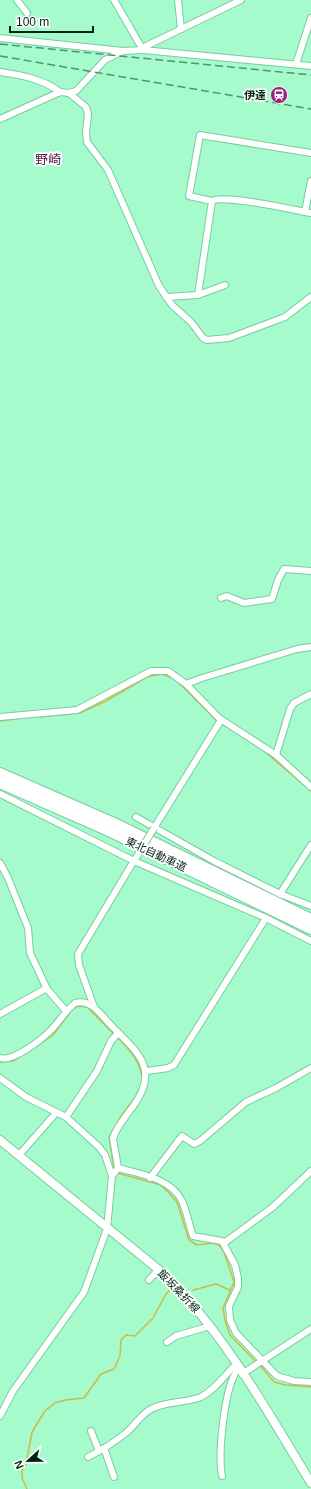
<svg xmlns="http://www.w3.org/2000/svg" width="311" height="1489" viewBox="0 0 311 1489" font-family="Arial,'Noto Sans JP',sans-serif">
<rect width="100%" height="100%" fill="#a5fbcb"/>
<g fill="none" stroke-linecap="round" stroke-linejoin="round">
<g stroke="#ceb949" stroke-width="1.5">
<polyline points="38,717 80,713 106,701 147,677 162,674 175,679 217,721"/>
<polyline points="0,721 28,717"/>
<polyline points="220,723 231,729"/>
<polyline points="264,751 311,791"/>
<path d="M118 1038C130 1050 139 1060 142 1077"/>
<polyline points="31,1050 53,1035 72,1010 78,1006 87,1007 115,1035"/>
<polyline points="0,1062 13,1061 21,1056"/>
<polyline points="114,1169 109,1137 121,1116 134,1099"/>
<polyline points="117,1173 161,1185 170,1194 177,1202 189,1240 197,1245 213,1243 219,1245 224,1252 234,1282 223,1308 225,1321 230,1335 256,1362"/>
<polyline points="193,1290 216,1284 230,1290"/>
<polyline points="259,1364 274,1382 286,1385 311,1387"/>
<polyline points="27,1489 22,1478 22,1471 26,1464 32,1432 45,1411 55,1403 65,1400 84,1398 101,1374 114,1369 120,1356 121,1340 126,1335 135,1336 153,1318 166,1294 171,1289"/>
</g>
<g stroke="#78cd9f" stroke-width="8">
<g id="minor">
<polyline points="17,0 27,13"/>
<polyline points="114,0 143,50 311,66"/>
<polyline points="178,0 181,29"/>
<polyline points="0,38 123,51 143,50"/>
<polyline points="142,48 241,0"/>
<polyline points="296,64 311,18"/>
<path d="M0 72C21 75 43 79 60 92"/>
<polyline points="69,93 86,107 88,114 86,133 87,142 108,170 159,286 172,305 191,322 203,338 207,340 229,338 285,317 311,297"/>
<polyline points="0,119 60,92 69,93 76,91 105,60 123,51"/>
<polyline points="212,201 189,196 200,135 311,153"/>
<polyline points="305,212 311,181"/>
<path d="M198 295 212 201C224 194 294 210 311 213"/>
<polyline points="166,297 198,295 225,285"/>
<polyline points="221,598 227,596 244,603 272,599 278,580 284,569 311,571"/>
<polyline points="186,684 202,678 297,649 311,647"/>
<polyline points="0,717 77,710 151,671 168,671 186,684 219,718 276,755 311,787"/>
<polyline points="276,755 290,709 294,703 311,694"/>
<polyline points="0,794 134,861 266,918 311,941"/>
<polyline points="136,817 214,861 280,894 311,906"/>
<polyline points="154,828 221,720"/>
<polyline points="0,863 8,878 28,928 30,953 47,989 66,1011"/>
<polyline points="280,894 311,845"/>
<polyline points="94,1007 79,965 78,954 135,859"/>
<polyline points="0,1014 47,988"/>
<path d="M0 1058C13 1062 41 1040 50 1031 59 1022 65 1011 75 1003 90 999 99 1012 107 1021 133 1049 162 1066 134 1105 127 1115 117 1126 113 1138L118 1168"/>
<polyline points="147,1071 168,1068 174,1065 266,918"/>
<polyline points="0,1078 26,1097 66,1117 99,1147 105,1155 112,1176"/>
<polyline points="66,1117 97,1071 111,1041 118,1033"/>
<polyline points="19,1155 56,1113"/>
<path d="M118 1168C140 1174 171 1178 182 1201 187 1212 189 1225 193 1236L222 1241 235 1265 238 1278V1287L229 1306 230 1320 236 1333 277 1376 294 1381 311 1382"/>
<polyline points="150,1178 182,1136 194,1144 200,1141 246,1102 276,1088 311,1068"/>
<polyline points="224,1243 273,1207 311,1171"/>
<polyline points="149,1280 158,1270"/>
<polyline points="167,1342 176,1336 210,1326"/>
<polyline points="242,1374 311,1329"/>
<polyline points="0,1416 13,1391 84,1292 107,1229 112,1176 118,1168"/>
<polyline points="91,1431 99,1451"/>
<polyline points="104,1448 114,1477"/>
<path d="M88 1457C102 1450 115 1442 127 1432 136 1424 142 1413 153 1408 168 1401 186 1403 201 1397 215 1390 225 1375 236 1364"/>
<path d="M222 1476C218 1454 224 1384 239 1368"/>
</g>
</g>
<g stroke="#78cd9f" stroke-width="10">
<path id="major" d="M0 1140 164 1274C225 1334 267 1411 311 1483"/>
</g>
<g stroke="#78cd9f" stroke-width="12">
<g id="highway">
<polyline points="0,773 114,823 311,919"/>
<polyline points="0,783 111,832 311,929"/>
</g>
</g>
<use href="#minor" stroke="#fff" stroke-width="6"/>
<use href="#major" stroke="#fff" stroke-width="8"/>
<use href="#highway" stroke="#fff" stroke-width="10"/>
<g stroke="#539170" stroke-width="1.5" stroke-dasharray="8 4" stroke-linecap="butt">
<polyline points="0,44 311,75"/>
<polyline points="0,56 311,109"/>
</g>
<g stroke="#78cd9f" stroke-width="8" stroke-linecap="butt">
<polyline id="minor-bridge" points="136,858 154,828"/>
</g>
<use href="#minor-bridge" stroke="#fff" stroke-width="6"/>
</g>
<defs>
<g id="station-disc" transform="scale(0.9)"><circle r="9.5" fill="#97217c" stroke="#fff"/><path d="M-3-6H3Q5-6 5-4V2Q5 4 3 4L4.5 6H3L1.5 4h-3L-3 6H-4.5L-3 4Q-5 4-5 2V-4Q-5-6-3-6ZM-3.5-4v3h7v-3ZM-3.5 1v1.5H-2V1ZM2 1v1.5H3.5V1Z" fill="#fff"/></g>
</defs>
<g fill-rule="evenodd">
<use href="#station-disc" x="279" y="95"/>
</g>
<g text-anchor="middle" stroke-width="3.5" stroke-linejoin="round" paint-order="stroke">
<g font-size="11" font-weight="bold" fill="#002413" stroke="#fff" text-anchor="end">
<text x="266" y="99">伊達</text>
</g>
<g font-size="11" fill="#002413" stroke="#fff">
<text transform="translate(156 854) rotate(25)" y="4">東北自動車道</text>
<text transform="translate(179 1291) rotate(46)" y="4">飯坂桑折線</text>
</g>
<g font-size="13" fill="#4b133d" stroke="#fff">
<text x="48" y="164">野崎</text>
</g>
</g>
<g transform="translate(28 1461) rotate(248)" stroke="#ffffff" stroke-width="3" paint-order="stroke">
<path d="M0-3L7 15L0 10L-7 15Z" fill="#002413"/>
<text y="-6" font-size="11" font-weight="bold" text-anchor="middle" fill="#002413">N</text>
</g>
<path d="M10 26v6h83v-6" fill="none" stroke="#002413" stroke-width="2"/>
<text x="16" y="26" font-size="12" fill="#002413" stroke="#ffffff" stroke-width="3" paint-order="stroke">100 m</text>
</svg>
